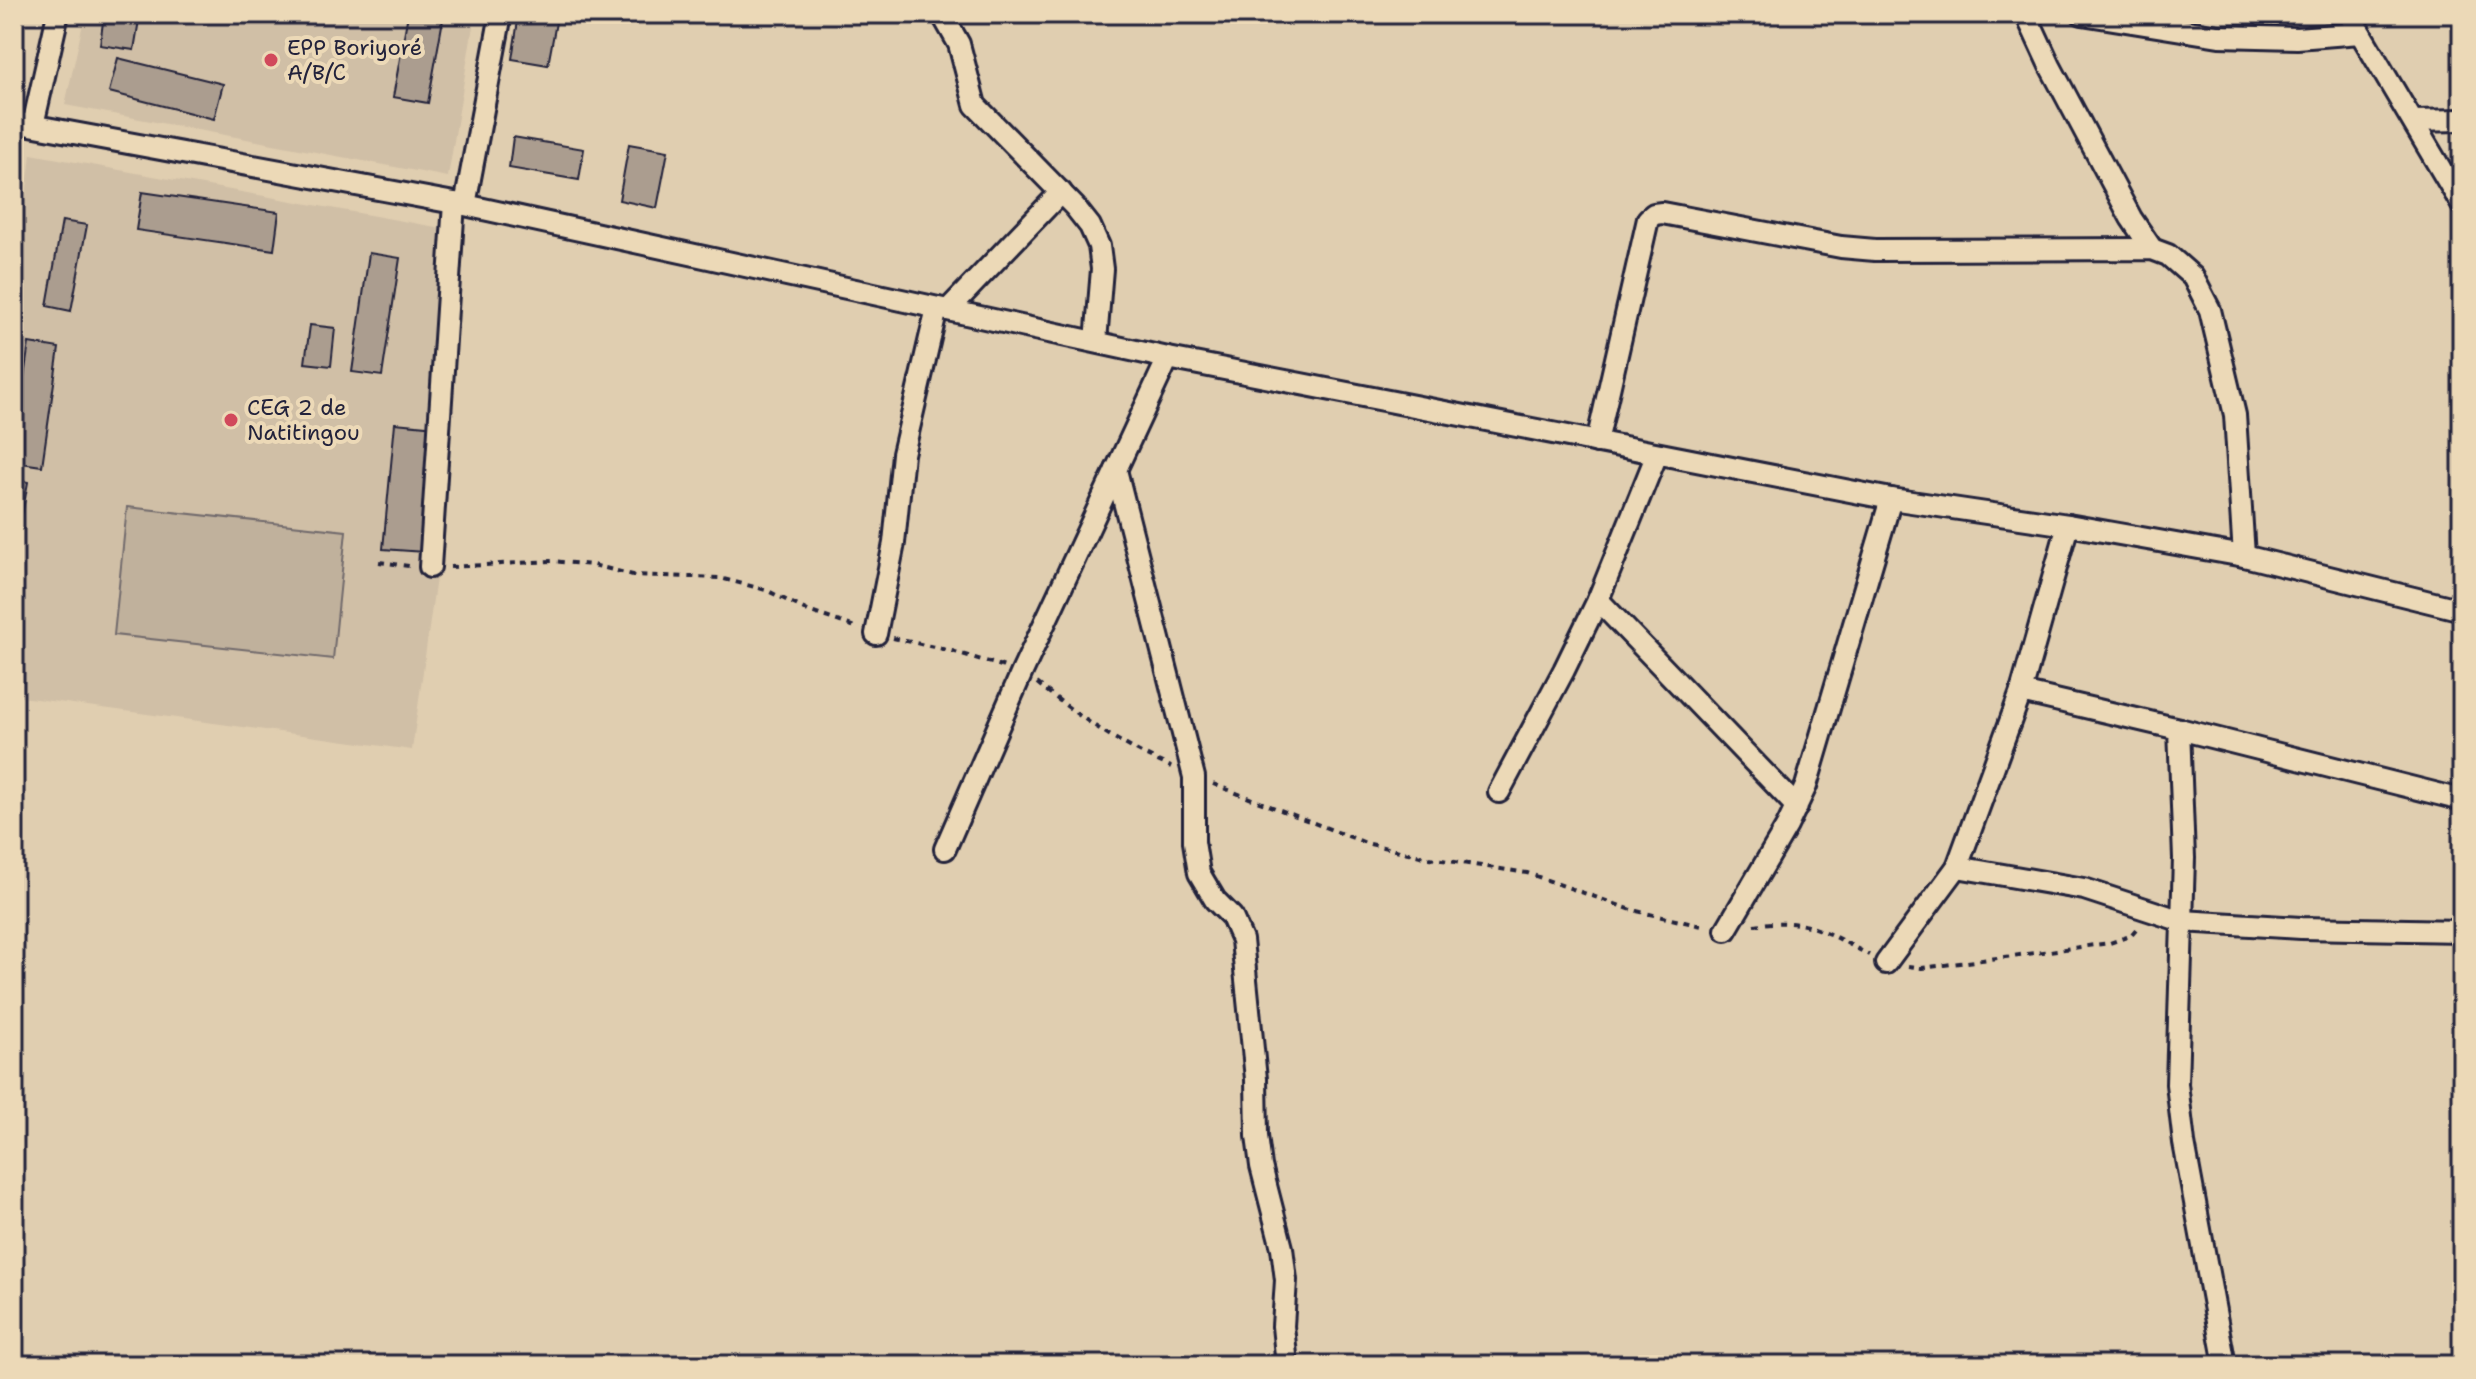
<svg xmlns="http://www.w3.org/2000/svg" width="2476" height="1379" viewBox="0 0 2476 1379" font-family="'Shantell Sans',sans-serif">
<rect width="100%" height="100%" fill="#e0ceb0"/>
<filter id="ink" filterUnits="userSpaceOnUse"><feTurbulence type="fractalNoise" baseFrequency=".0125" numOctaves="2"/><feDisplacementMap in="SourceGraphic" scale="16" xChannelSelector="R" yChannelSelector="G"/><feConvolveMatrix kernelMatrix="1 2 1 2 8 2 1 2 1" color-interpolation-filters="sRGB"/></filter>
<g filter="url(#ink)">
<g fill="#d0bfa6">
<polygon points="85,14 475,14 448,177 65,105"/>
<polygon points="31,154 458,231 441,542 412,750 14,696 14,299"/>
</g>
<polygon fill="#c0b19c" stroke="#716a6c" stroke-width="2" points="127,507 346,531 333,659 114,635"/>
<g fill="#ab9d8f" stroke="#22223b" stroke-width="2">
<polygon points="104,14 140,14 134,50 100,45"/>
<polygon points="408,14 444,14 428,103 393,97"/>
<polygon points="519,14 557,17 548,65 512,59"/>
<polygon points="118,58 223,84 214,119 109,92"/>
<polygon points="513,137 584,149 579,180 509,168"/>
<polygon points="629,144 668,151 657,208 619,200"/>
<polygon points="142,192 279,212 274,250 136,230"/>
<polygon points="62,221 87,225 71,311 47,306"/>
<polygon points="369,253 400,258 382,376 352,372"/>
<polygon points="310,325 335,328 331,366 305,363"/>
<polygon points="29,343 59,348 42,466 14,462 14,444"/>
<polygon points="395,423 436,427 424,552 383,549"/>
<polygon points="14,479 28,482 14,559"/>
<polygon points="18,571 23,665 14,665 14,572"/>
</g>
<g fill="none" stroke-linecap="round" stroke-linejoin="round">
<g stroke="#22223b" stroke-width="26">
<g id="street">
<polyline points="942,14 959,44 975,105 1075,207 1090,226 1099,246 1102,269 1096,341"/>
<polyline points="2026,14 2050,66 2131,218 2152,249"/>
<polyline points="2082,14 2219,36 2297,38 2360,33"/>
<polyline points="2349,14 2462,205"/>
<polyline points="2413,121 2462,120"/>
<polyline points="14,122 465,205 1168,358 1891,499 2068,525 2244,556 2462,610"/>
<polyline points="33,125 58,14"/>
<polyline points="465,205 501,14"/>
<polyline points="948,310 1061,192"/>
<polyline points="1597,442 1648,219 1654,214 1662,213 1841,247 1875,250 2152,249 2168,255 2193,277 2210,310 2235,415 2244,556"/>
<polyline points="1116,470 1194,777 1194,842 1199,873 1215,900 1232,917 1242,940 1256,1079 1257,1136 1261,1166 1282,1248 1286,1280 1283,1326 1287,1365"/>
<polyline points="2068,525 2021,692 2179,729 2184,858 2177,1084 2184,1143 2225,1365"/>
<polyline points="430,567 454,203"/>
<polyline points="1598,600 1797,807"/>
<polyline points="876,634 894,543 903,454 937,308"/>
<polyline points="2021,692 1957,867 2084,889 2182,921 2301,928 2462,931"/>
<polyline points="2179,729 2462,800"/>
<polyline points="1499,792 1564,670 1598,600 1657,454"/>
<polyline points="945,849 1022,672 1168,358"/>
<polyline points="1726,930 1787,826 1806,786 1891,499"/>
<polyline points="1886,963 1957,867"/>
</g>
</g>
<g stroke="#22223b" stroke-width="4" stroke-dasharray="6 6" stroke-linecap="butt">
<polyline points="379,562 409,566"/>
<polyline points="450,567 552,561 593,565 633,575 720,578 766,590 808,611 858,628"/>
<polyline points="893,638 952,651 1005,667"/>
<path d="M1037 683C1083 720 1117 743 1171 767"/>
<polyline points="1213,784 1366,843 1429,858 1527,873 1632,910 1706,927"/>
<path d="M1754 925C1807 917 1824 931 1869 955"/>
<polyline points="1908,966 1922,968 2110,943 2130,936 2137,928"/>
</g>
<use href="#street" stroke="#ecd9b7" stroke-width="20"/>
</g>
</g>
<g fill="#d1495b" stroke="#ecd9b7" stroke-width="3">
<circle cx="271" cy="60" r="8"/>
<circle cx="231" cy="420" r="8"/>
</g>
<g text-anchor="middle" stroke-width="8" stroke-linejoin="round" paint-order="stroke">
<g font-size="22" fill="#22223b" stroke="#ecd9b7" text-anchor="start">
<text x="287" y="55">EPP Boriyoré<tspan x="287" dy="25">A/B/C</tspan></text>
<text x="247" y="415">CEG 2 de<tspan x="247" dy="25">Natitingou</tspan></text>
</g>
</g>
<rect width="2476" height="1379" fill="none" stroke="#ecd9b7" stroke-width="48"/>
<rect x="24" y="24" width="2428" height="1331" fill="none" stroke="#22223b" stroke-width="3" filter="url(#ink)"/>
</svg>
